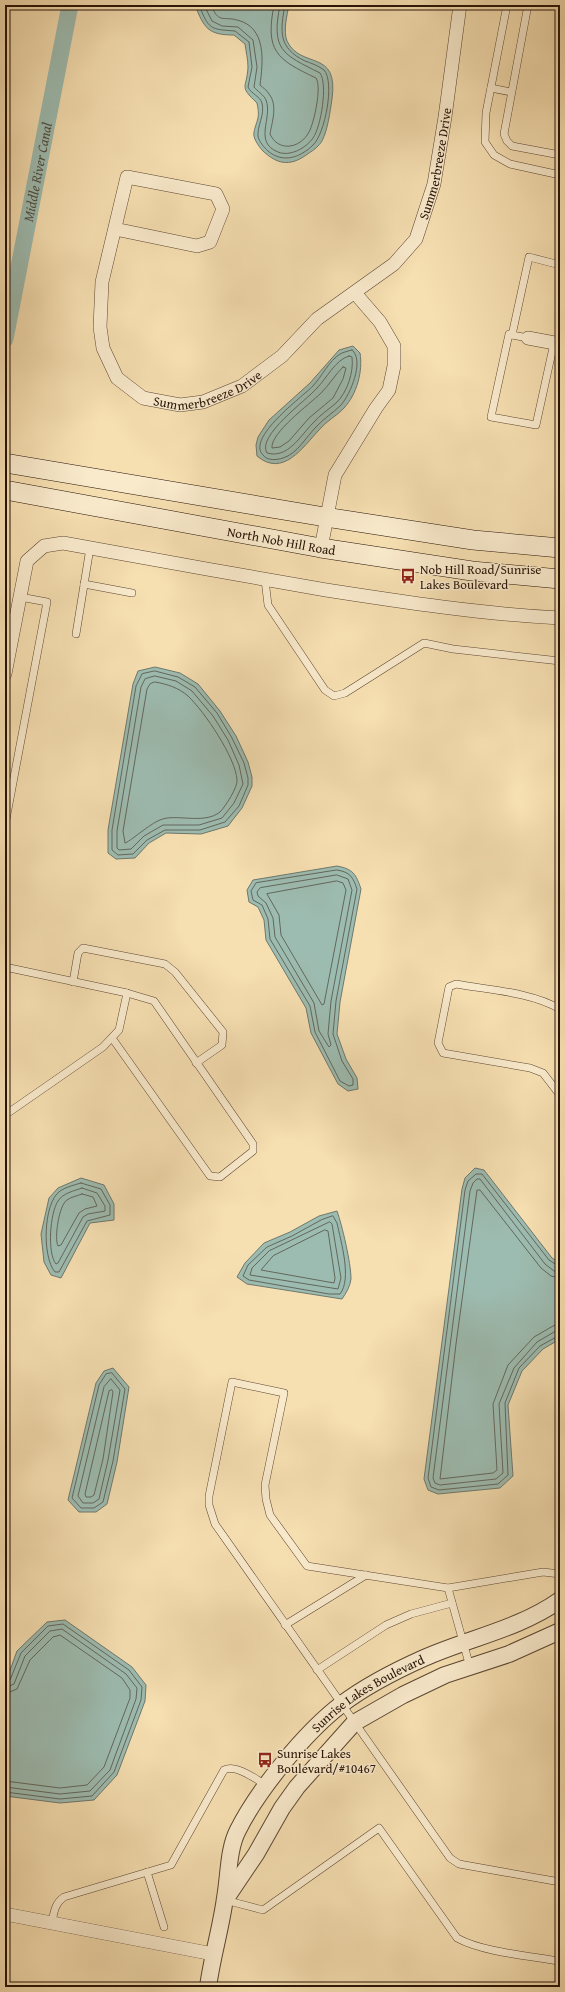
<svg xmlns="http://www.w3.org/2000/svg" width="565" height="1992" viewBox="0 0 565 1992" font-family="'Gentium Book Plus',serif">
<rect width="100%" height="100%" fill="#f6dfb1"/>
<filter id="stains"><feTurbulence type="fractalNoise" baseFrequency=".005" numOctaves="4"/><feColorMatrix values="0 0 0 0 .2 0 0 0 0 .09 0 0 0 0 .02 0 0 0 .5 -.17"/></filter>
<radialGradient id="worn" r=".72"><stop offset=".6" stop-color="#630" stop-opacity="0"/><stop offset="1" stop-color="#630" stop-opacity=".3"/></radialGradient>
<g fill="#9dbcb1" stroke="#6e786d">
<path d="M195 5H289C287 15 283 31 287 41 301 70 339 48 332 99 330 112 328 129 322 141 319 146 314 150 309 153 292 166 279 166 263 151 260 148 255 141 254 136 253 131 257 123 258 118 259 113 258 108 257 103 238 85 247 89 248 67 248 60 246 51 245 44L234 35C208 35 204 28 195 5Z"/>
<path d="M353 346 360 353C363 371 357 394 344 408 337 416 326 421 319 430 303 447 283 478 257 456L256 445 258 437 269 420 310 383 339 350Z"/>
<polygon points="155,667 180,673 198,684 220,711 236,736 248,762 252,777 252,786 242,808 228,826 201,834 166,833 149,843 135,858 116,859 108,853 108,830 133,684 138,671"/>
<path d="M337 866C353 869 356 874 361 889L340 1002 337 1034 346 1059 357 1078 358 1089 348 1091 338 1084 311 1033 306 1008 266 940 264 920 258 907 249 902 247 890 253 880Z"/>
<polygon points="475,1168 484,1170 552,1258 560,1263 560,1339 543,1349 522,1371 508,1405 513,1476 500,1488 438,1494 428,1490 424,1479 462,1189 465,1178"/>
<polygon points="81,1178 104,1185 114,1204 114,1220 90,1223 61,1278 51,1275 44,1262 41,1234 49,1198 58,1188"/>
<path d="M337 1211C342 1225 351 1263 351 1279 350 1287 346 1293 342 1299L247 1284 237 1277 245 1263 264 1243 290 1232 319 1216Z"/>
<polygon points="113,1368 129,1387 117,1462 107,1504 96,1512 79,1512 68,1500 96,1383 104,1371"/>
<polygon points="65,1620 132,1667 146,1685 145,1701 117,1775 94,1800 60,1803 5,1796 5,1684 17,1651 47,1622"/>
</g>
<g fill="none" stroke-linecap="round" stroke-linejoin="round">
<g stroke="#62675c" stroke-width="1">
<path d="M199 5C209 30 210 29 235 31L249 42 252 67 248 87C251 94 260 96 262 103 265 115 257 126 258 136 259 142 264 147 268 151 283 164 301 157 313 145 325 134 335 82 324 70 319 66 311 63 305 61 278 48 280 31 285 5"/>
<path d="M204 5 212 21 222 26 238 27 253 40 257 67 254 87C257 91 264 95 266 100 273 118 253 142 278 152 290 157 306 148 313 138 321 127 328 84 320 73 282 54 271 50 280 5"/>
<path d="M211 5C219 24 222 16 237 20 267 27 263 62 260 85 263 88 267 90 269 94 278 105 272 122 270 134 278 152 300 149 309 132 314 123 322 87 316 78 276 59 265 51 274 5"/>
<path d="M352 350C365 360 350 395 341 405 333 413 323 419 316 427 306 437 297 454 283 458 277 460 267 461 263 455 246 438 302 397 313 386 322 376 329 361 340 354 344 352 348 351 352 350Z"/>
<path d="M349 356 352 357C354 372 347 393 336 403 328 410 320 415 313 423 300 436 288 459 267 453 256 436 307 400 317 388 327 378 335 360 349 356Z"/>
<path d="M343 367 346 368 343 379 333 398 309 418 289 441 280 447 272 448C270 433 310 404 321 393 329 385 335 375 343 367Z"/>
<polygon points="155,671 178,677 195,687 217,713 232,738 244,763 248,778 248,785 239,806 225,822 200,830 165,830 147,840 133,854 118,855 112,850 112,830 136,686 142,674"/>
<polygon points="155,676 176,681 192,691 213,716 228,740 239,765 243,784 234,803 222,818 199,825 163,825 144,836 131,849 119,850 117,848 117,831 141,687 145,679"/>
<path d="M155 682C167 684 179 688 188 696 204 711 236 758 237 780 238 787 225 807 220 812 204 825 175 813 160 820 151 823 128 843 125 843L123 831 147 689 150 684Z"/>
<path d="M337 870C350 872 353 877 357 889L336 1001 333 1034 342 1061 353 1079V1085L349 1086 340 1081 315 1032 310 1006 270 939 268 919 262 905 253 900 251 891 256 883Z"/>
<polygon points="337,875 348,879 352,890 331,1001 328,1034 331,1045 329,1047 319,1031 314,1003 275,937 273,918 266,903 258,896 257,892 260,888"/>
<polygon points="337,881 343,883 346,890 324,1004 322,1005 281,935 279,915 267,894"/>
<path d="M81 1183 101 1189 110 1205V1215L87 1221 59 1272H55C42 1257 43 1203 60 1191 66 1187 74 1185 81 1183Z"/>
<path d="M82 1188 97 1193 105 1206V1211L88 1214 83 1217 58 1263 56 1264C47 1253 50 1213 58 1201 63 1193 74 1191 82 1188Z"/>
<path d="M82 1194 93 1197 97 1206 85 1209 79 1213 61 1245 58 1246C54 1238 59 1205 67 1200 71 1197 77 1196 82 1194Z"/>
<path d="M333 1216 337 1223C341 1242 352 1279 340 1294H329L249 1280 243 1276 248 1265 267 1247 292 1236 321 1220Z"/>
<polygon points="330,1222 332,1224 341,1278 338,1289 250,1275 252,1268 269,1251"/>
<polygon points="325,1230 328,1231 335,1278 334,1283 261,1270 273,1256"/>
<polyline points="560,1267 549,1260 482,1174 476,1174 468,1181 465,1190 428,1478 431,1487 439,1490 498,1484 508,1475 505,1403 519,1368 540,1346 560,1335"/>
<polyline points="560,1272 554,1271 545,1264 480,1179 477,1179 473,1183 470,1191 433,1478 435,1483 440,1485 496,1479 503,1473 499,1404 514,1368 537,1342 554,1332 560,1330"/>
<polyline points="560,1278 551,1276 541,1268 480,1190 477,1190 456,1344 440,1479 493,1473 497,1470 493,1404 508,1365 534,1337 553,1326 560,1324"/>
<polygon points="112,1373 125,1389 113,1461 103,1502 94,1508 81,1508 72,1498 99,1385 106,1374"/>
<polygon points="111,1379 120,1390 108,1460 99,1499 93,1503 83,1503 78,1496 104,1387"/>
<polygon points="112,1390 113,1392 103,1459 94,1495 91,1497 86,1497 85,1494 109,1391"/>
<polyline points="5,1683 10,1680 21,1653 48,1626 63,1624 129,1670 142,1687 141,1700 114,1772 92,1796 60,1799 5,1792"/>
<polyline points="5,1688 14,1684 25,1656 50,1631 62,1629 126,1674 137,1688 136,1699 110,1770 90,1791 60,1794 5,1787"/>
<polyline points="5,1694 17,1689 30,1660 53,1637 60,1635 122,1678 130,1690 130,1698 104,1767 87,1785 60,1788 5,1781"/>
</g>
<path stroke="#9dbcb1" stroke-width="17" id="s1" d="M5 339 70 5"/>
<g stroke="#5b4531" stroke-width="8">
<g id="service">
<polyline points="507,5 486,113 485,142 494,155 510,164 560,175"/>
<polyline points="528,5 504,134 507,141 512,146 560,155"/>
<polyline points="491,88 511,92"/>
<polyline points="512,335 509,334 491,417 536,425 554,343"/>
<polyline points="528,338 512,335 529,257 560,265"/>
<polyline points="558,344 560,329"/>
<polyline points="265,580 268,605 325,690 334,696 345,693 424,643 453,649 560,661"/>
<polyline points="84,584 132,593"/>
<polyline points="76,634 90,548"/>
<polyline points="5,825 47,602 20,597"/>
<polyline points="5,967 127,993 154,1001 253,1144 253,1151 220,1177 210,1176 112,1038"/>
<polyline points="73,982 78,953 83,948 165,964 175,972 223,1032 222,1045 196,1063"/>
<path d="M560 1009C531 992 489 990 456 984L449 987 438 1043 443 1053 530 1068 543 1073 560 1095"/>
<polyline points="5,1115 103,1047 119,1030 127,993"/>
<polyline points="448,1588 543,1572 560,1574"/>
<polyline points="285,1625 366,1575"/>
<polyline points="470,1667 448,1588 307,1566 270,1515 266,1499 265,1485 284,1393 232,1382 209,1496 209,1505 215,1524 450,1858 459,1864 560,1882"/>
<polyline points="317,1670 386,1625 411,1614 452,1603"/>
<polyline points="147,1872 164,1927"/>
<path d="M225 1900 263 1910 379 1828 457 1938C482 1952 530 1956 559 1961L560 1954"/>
<path d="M52 1922C54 1912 55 1903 64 1897L171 1865 224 1770C237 1764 255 1779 266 1785"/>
</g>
</g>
<g stroke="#5b4531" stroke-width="14">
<g id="minor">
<path id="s2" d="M115 229 197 246 210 242 223 209 216 194 127 177 102 282 100 327 103 348 117 378 143 398 180 405 203 402 242 386 282 356 317 319 394 264 416 239 434 184 445 117 460 5"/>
<polyline points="528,338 560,344"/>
<polyline points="321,548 335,475 376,408 389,390 394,366 394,346 380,322 355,293"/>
<path d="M5 674 27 561 44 546 63 543C151 559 238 575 326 590 403 602 482 614 560 618"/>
<polyline points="5,1914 213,1954"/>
</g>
</g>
<g stroke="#5b4531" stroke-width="18">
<g id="tertiary">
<polyline points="227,1897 256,1854 282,1808 297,1787 354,1723 403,1695 445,1675 509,1654 560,1631"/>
<path id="s3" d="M208 1987C212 1957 221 1928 225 1898 229 1876 228 1849 238 1830 258 1790 306 1731 342 1704 367 1685 395 1671 424 1658 469 1638 519 1629 560 1600"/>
</g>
</g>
<g stroke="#271206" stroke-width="20">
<g id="secondary">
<polyline points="5,463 325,517 473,540 560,548"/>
<path id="s4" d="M5 490 321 548 472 571 560 579"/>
</g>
</g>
<use href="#service" stroke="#f9eacc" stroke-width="7"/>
<use href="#minor" stroke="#f9eacc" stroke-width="13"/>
<use href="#tertiary" stroke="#f9eacc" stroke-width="16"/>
<use href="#secondary" stroke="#f9eacc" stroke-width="19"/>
</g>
<defs>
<g id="bus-bare" transform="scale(1.2)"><path d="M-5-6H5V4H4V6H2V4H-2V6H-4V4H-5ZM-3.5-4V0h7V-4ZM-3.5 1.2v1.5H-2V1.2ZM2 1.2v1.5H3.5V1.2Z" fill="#8f2418" stroke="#f9eacc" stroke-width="2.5" paint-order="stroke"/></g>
</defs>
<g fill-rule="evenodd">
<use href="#bus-bare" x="408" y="576"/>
<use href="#bus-bare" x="265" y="1760"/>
</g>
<g text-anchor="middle" stroke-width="3" stroke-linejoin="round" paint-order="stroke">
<g font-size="13" fill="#271206" stroke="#f9eacc">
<text dy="5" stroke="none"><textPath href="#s2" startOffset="890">Summerbreeze Drive</textPath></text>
<text dy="5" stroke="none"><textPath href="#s2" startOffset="548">Summerbreeze Drive</textPath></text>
<text dy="5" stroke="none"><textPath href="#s4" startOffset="281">North Nob Hill Road</textPath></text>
<text dy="5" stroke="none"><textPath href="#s3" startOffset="352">Sunrise Lakes Boulevard</textPath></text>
</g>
<g font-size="13" fill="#271206" stroke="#f9eacc" text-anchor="start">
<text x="420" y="574">Nob Hill Road/Sunrise<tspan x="420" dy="15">Lakes Boulevard</tspan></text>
<text x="277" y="1758">Sunrise Lakes<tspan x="277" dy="15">Boulevard/#10467</tspan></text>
</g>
<g font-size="14" font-style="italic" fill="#504e42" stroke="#f9eacc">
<text dy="5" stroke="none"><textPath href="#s1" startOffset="170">Middle River Canal</textPath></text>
</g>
</g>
<rect width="565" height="1992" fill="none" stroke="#f6dfb1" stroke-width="20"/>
<rect x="6" y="6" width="553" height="1980" fill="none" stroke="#271206" stroke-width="2"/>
<rect x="10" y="10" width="545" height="1972" fill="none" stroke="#271206"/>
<rect width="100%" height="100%" filter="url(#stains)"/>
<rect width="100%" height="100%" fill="url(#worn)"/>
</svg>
